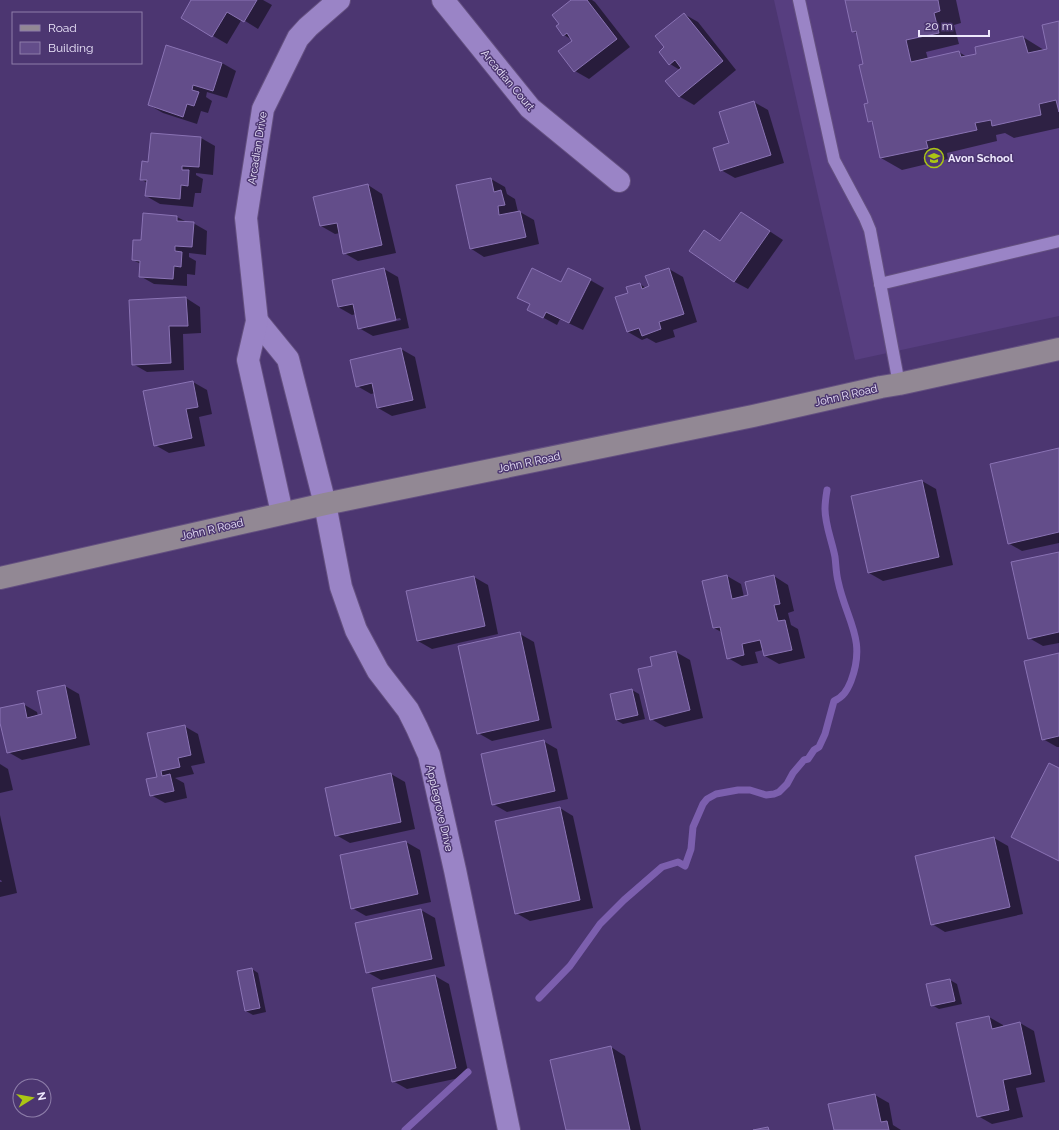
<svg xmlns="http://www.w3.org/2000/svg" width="1059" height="1130" viewBox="0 0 1059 1130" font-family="Raleway,sans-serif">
<rect width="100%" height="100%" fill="#4c3671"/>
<polygon fill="#573e80" points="774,0 1059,0 1059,316 855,360"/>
<g fill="#0007" fill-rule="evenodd">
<polygon points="193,0 263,0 272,5 258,29 242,19 227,44 182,18"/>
<polygon points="572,0 592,0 595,2 630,47 589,79 575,71 559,51 574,41 564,35 560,24"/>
<polygon points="846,0 956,0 961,23 954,25 959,44 926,52 928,59 959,52 967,57 978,54 1023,37 1044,50 1049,49 1059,22 1059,128 1014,138 1005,133 996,135 997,141 947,153 948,159 902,170 881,158 873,123 869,121 869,104 864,65 857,34 853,31"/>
<polygon points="684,14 698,22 736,70 694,105 680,97 667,81 680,70 670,64 665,47"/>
<polygon points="222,63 236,71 227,98 207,92 206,97 212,101 208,113 201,111 197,124 163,113 149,105"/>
<polygon points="754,102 768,110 784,163 735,178 721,170 730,144"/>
<polygon points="152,134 201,138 215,146 213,175 196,173 196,175 203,179 201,193 195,193 193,207 160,204 146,196 147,183 141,179 149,163"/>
<polygon points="491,179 505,187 507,194 515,199 518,212 520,212 534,220 539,244 484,257 470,248 457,186"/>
<polygon points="368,185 382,194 396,253 358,261 344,253 340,233 335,234 321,226"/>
<polygon points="742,213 783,240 748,289 735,282 690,251 704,231 722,242"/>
<polygon points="144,214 177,217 187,222 193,223 207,231 206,255 189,253 189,257 196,261 195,275 187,274 187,286 154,284 140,276 141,264 133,260 142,241"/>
<path d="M384 269 398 277 409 328 373 336 359 328 356 314 352 315 338 307ZM400 318 401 320 370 327V325Z"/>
<polygon points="669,269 683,277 697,322 673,330 675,337 656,343 647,338 642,340 628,332 617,298 629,294 640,284 646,288"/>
<polygon points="590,280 604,288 583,330 560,319 557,325 542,317 561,284"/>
<polygon points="186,298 200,307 201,333 183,334 184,370 147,372 133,364"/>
<polygon points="401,349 415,357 426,408 392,416 378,408 375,393 371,394 357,386"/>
<polygon points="193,382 207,390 212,414 199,417 205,446 169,453 155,445"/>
<polygon points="1059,449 1059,543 1022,551 1008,543"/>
<polygon points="922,481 936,489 953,565 883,581 869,573"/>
<polygon points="1059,553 1059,643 1043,646 1029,638"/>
<polygon points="727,576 741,584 744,597 750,596 774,576 788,585 794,611 788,613 791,625 798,629 805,658 779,664 765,656 763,650 755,652 758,663 742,666 728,658 723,633 714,628"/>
<polygon points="474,577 488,585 498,634 432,649 418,641"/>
<polygon points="520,634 534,642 552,728 492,741 478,733"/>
<polygon points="676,652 690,660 703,718 665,727 651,719"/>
<polygon points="1059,654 1059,747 1057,747 1043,739"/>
<polygon points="65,686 79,694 90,745 22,760 8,752 0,718 0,709 23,704 37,712 38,716 43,715"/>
<polygon points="632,690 639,694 645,719 623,724 616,720 611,695"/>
<polygon points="184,726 198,734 205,763 191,766 194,774 175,778 184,783 187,798 165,803 151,795 158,778 148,734"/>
<polygon points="543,741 557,749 568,799 507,812 493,804"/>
<polygon points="0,764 8,769 13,790 0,793"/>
<polygon points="391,774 405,782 415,829 350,843 336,835"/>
<polygon points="560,808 573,816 593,908 530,921 516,913"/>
<polygon points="0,815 17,893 0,897 0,882 2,882 1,880 0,880"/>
<polygon points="994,838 1008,846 1023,914 945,932 932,924"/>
<polygon points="406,842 420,850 431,902 366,916 352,908"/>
<polygon points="421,910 435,918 445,966 381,980 367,972"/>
<polygon points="252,969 258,973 266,1012 253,1015 246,1011"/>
<polygon points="435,976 449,984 469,1076 407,1089 393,1081"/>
<polygon points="950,980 957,984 962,1004 939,1009 932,1005"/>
<polygon points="989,1017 1003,1025 1003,1027 1020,1023 1034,1031 1045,1082 1016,1088 1023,1117 992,1124 978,1116"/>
<polygon points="611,1047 625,1056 641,1130 567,1130"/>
<polygon points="875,1095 889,1103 893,1125 901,1130 835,1130"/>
</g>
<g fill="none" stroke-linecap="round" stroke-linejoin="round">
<g stroke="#7c5fae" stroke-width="7">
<path d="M539 998 570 966 600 924 624 900 662 867 678 862 685 866 691 849 693 827 703 804 707 799 716 794 738 790H750L766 795 774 794 779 792 787 784 793 773 804 760 808 759 814 750 819 747 825 734 834 701C843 697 847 691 851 681 867 639 846 620 838 581 836 573 836 565 835 557 832 541 825 525 825 509 825 502 826 496 827 490"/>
<polyline points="405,1130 468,1072"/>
</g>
</g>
<g fill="#634d8a" stroke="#8a73b4">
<polygon points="191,0 257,0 244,22 227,12 212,37 181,18"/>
<polygon points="571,0 587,0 617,39 574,72 558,51 572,41 567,33 563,36 556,26 559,24 552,15"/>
<polygon points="845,0 938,0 940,11 934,13 939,33 906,40 911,62 959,51 961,57 976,54 975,47 1023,36 1028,53 1047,49 1042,25 1059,21 1059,112 1056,100 1039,104 1041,115 992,126 991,120 975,123 977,130 926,141 928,148 880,158 872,121 868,122 864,104 868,103 859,65 863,64 856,31 852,32"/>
<polygon points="684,13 723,61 679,97 665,81 681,68 675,60 669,65 659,52 664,47 655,36"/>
<polygon points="166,45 222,63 213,91 193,85 192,90 199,92 194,106 187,104 183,117 148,105"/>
<polygon points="754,101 771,155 720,171 713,148 729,143 719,112"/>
<polygon points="151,133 201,137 199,167 182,166 182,170 189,170 188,186 181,185 180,199 145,196 147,180 140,180 142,161 148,162"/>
<polygon points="491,178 494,192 501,190 505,205 498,206 499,215 520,211 526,237 470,249 456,185"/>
<polygon points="368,184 382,245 343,254 337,223 320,226 313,197"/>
<polygon points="741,212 770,231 734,282 689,251 704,230 720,241"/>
<polygon points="143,213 177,216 177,221 194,222 192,247 175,246 175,251 182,252 181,267 174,266 173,279 139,277 140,261 132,260 133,240 141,240"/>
<polygon points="384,268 396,320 358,329 353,304 338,307 332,280"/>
<polygon points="532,268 561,282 568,268 591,279 569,323 546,312 543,318 527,310 530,304 517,298"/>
<polygon points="669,268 684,314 659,322 661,329 642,336 639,328 627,332 615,297 628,293 626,287 640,283 642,289 649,286 645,276"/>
<polygon points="186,297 188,326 169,326 171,363 132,365 129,300"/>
<polygon points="401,348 413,400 377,408 372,383 356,387 350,360"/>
<polygon points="193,381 198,407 186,409 192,438 154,446 143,391"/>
<polygon points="1059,448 1059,532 1008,544 990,464"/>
<polygon points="922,480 939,557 868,573 851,496"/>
<polygon points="1059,552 1059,632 1028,639 1011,562"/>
<polygon points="727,575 732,599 748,595 745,582 774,575 780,604 774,605 778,621 785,620 792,650 764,656 760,640 742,644 744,655 727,659 720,627 713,628 702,581"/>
<polygon points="474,576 485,626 417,641 406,591"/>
<polygon points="520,632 539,720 477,734 458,646"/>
<polygon points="676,651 690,710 650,720 638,669 652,666 650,657"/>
<polygon points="1059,653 1059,736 1042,740 1024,661"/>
<polygon points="65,685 76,738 7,753 0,723 0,708 24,703 27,718 42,714 37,691"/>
<polygon points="632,689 638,715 616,720 610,694"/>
<polygon points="185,725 191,755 178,758 180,767 161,771 162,776 170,774 174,791 150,796 146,779 157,777 147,733"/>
<polygon points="544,740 555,791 492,805 481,754"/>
<polygon points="1049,763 1059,768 1059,861 1011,837"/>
<polygon points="391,773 401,822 335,836 325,788"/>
<polygon points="560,807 580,900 515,914 495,821"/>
<polygon points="994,837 1010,907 931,925 915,856"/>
<polygon points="406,841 418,894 351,909 340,855"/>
<polygon points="421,909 432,959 366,973 355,923"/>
<polygon points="252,968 260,1008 245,1011 237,971"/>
<polygon points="435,975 456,1068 392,1082 372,988"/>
<polygon points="950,979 955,1001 931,1006 926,984"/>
<polygon points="989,1016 992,1029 1020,1022 1031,1074 1003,1080 1009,1110 977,1117 956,1023"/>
<polygon points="611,1046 630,1130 566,1130 550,1060"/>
<polygon points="875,1094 881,1122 887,1121 889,1130 834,1130 828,1104"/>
<polygon points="768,1127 769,1130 753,1130"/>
</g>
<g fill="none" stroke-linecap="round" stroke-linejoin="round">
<g stroke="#645080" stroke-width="14">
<g id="service">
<polyline points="799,0 834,160 865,218 870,230 899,384"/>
<polyline points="880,284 1059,241"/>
</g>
</g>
<g stroke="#645080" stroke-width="24">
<g id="minor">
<polyline points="443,0 530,108 619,181"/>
<polyline points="257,321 288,359 325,504 341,587 356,630 378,671 408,710 417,728 429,755 455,870 509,1130"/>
<polyline points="282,513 248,360 257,321 246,218 263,109 298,38 308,27 339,0"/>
</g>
</g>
<g stroke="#645080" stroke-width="24">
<polyline id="secondary" points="0,578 325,504 753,416 881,387 899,384 1059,349"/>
</g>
<use href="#service" stroke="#9a84c6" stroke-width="12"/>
<use href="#minor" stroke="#9a84c6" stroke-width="22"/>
<use href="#secondary" stroke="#928894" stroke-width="22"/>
</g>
<defs>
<g id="school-ring" transform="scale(1)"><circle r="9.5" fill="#4c3671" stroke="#abc614" stroke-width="1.5"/><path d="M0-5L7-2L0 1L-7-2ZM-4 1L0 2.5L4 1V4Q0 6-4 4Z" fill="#abc614"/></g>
</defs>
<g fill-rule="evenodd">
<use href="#school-ring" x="934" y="158"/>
</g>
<g text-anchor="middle" stroke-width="3" stroke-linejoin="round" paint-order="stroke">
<g font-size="11" fill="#eee8fd" stroke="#4c3671">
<text transform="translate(508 80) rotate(50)" y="4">Arcadian Court</text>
<text transform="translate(257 148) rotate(-81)" y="4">Arcadian Drive</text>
<text transform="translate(846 395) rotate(-13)" y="4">John R Road</text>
<text transform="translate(529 462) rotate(-12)" y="4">John R Road</text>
<text transform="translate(212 529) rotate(-13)" y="4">John R Road</text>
<text transform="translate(440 808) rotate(77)" y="4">Applegrove Drive</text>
</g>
<g font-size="11" font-weight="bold" fill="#eee8fd" stroke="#4c3671" text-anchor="start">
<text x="948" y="162">Avon School</text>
</g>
</g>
<rect x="12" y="12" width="130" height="52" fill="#4c3671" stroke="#8d7da9"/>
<rect x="20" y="25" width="20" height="6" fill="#928894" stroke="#8d7da9"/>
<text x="48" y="32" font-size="12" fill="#eee8fd">Road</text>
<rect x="20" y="42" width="20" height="12" fill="#634d8a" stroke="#8d7da9"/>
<text x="48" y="52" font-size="12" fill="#eee8fd">Building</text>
<g transform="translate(32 1098) rotate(79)"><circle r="19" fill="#4c3671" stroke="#8d7da9"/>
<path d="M0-3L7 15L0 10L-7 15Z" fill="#abc614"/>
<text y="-6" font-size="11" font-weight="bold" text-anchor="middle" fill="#eee8fd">N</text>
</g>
<path d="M919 30v6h70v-6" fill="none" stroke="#eee8fd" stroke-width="2"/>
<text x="925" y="30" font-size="12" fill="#eee8fd" stroke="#4c3671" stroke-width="3" paint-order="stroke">20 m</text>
</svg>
